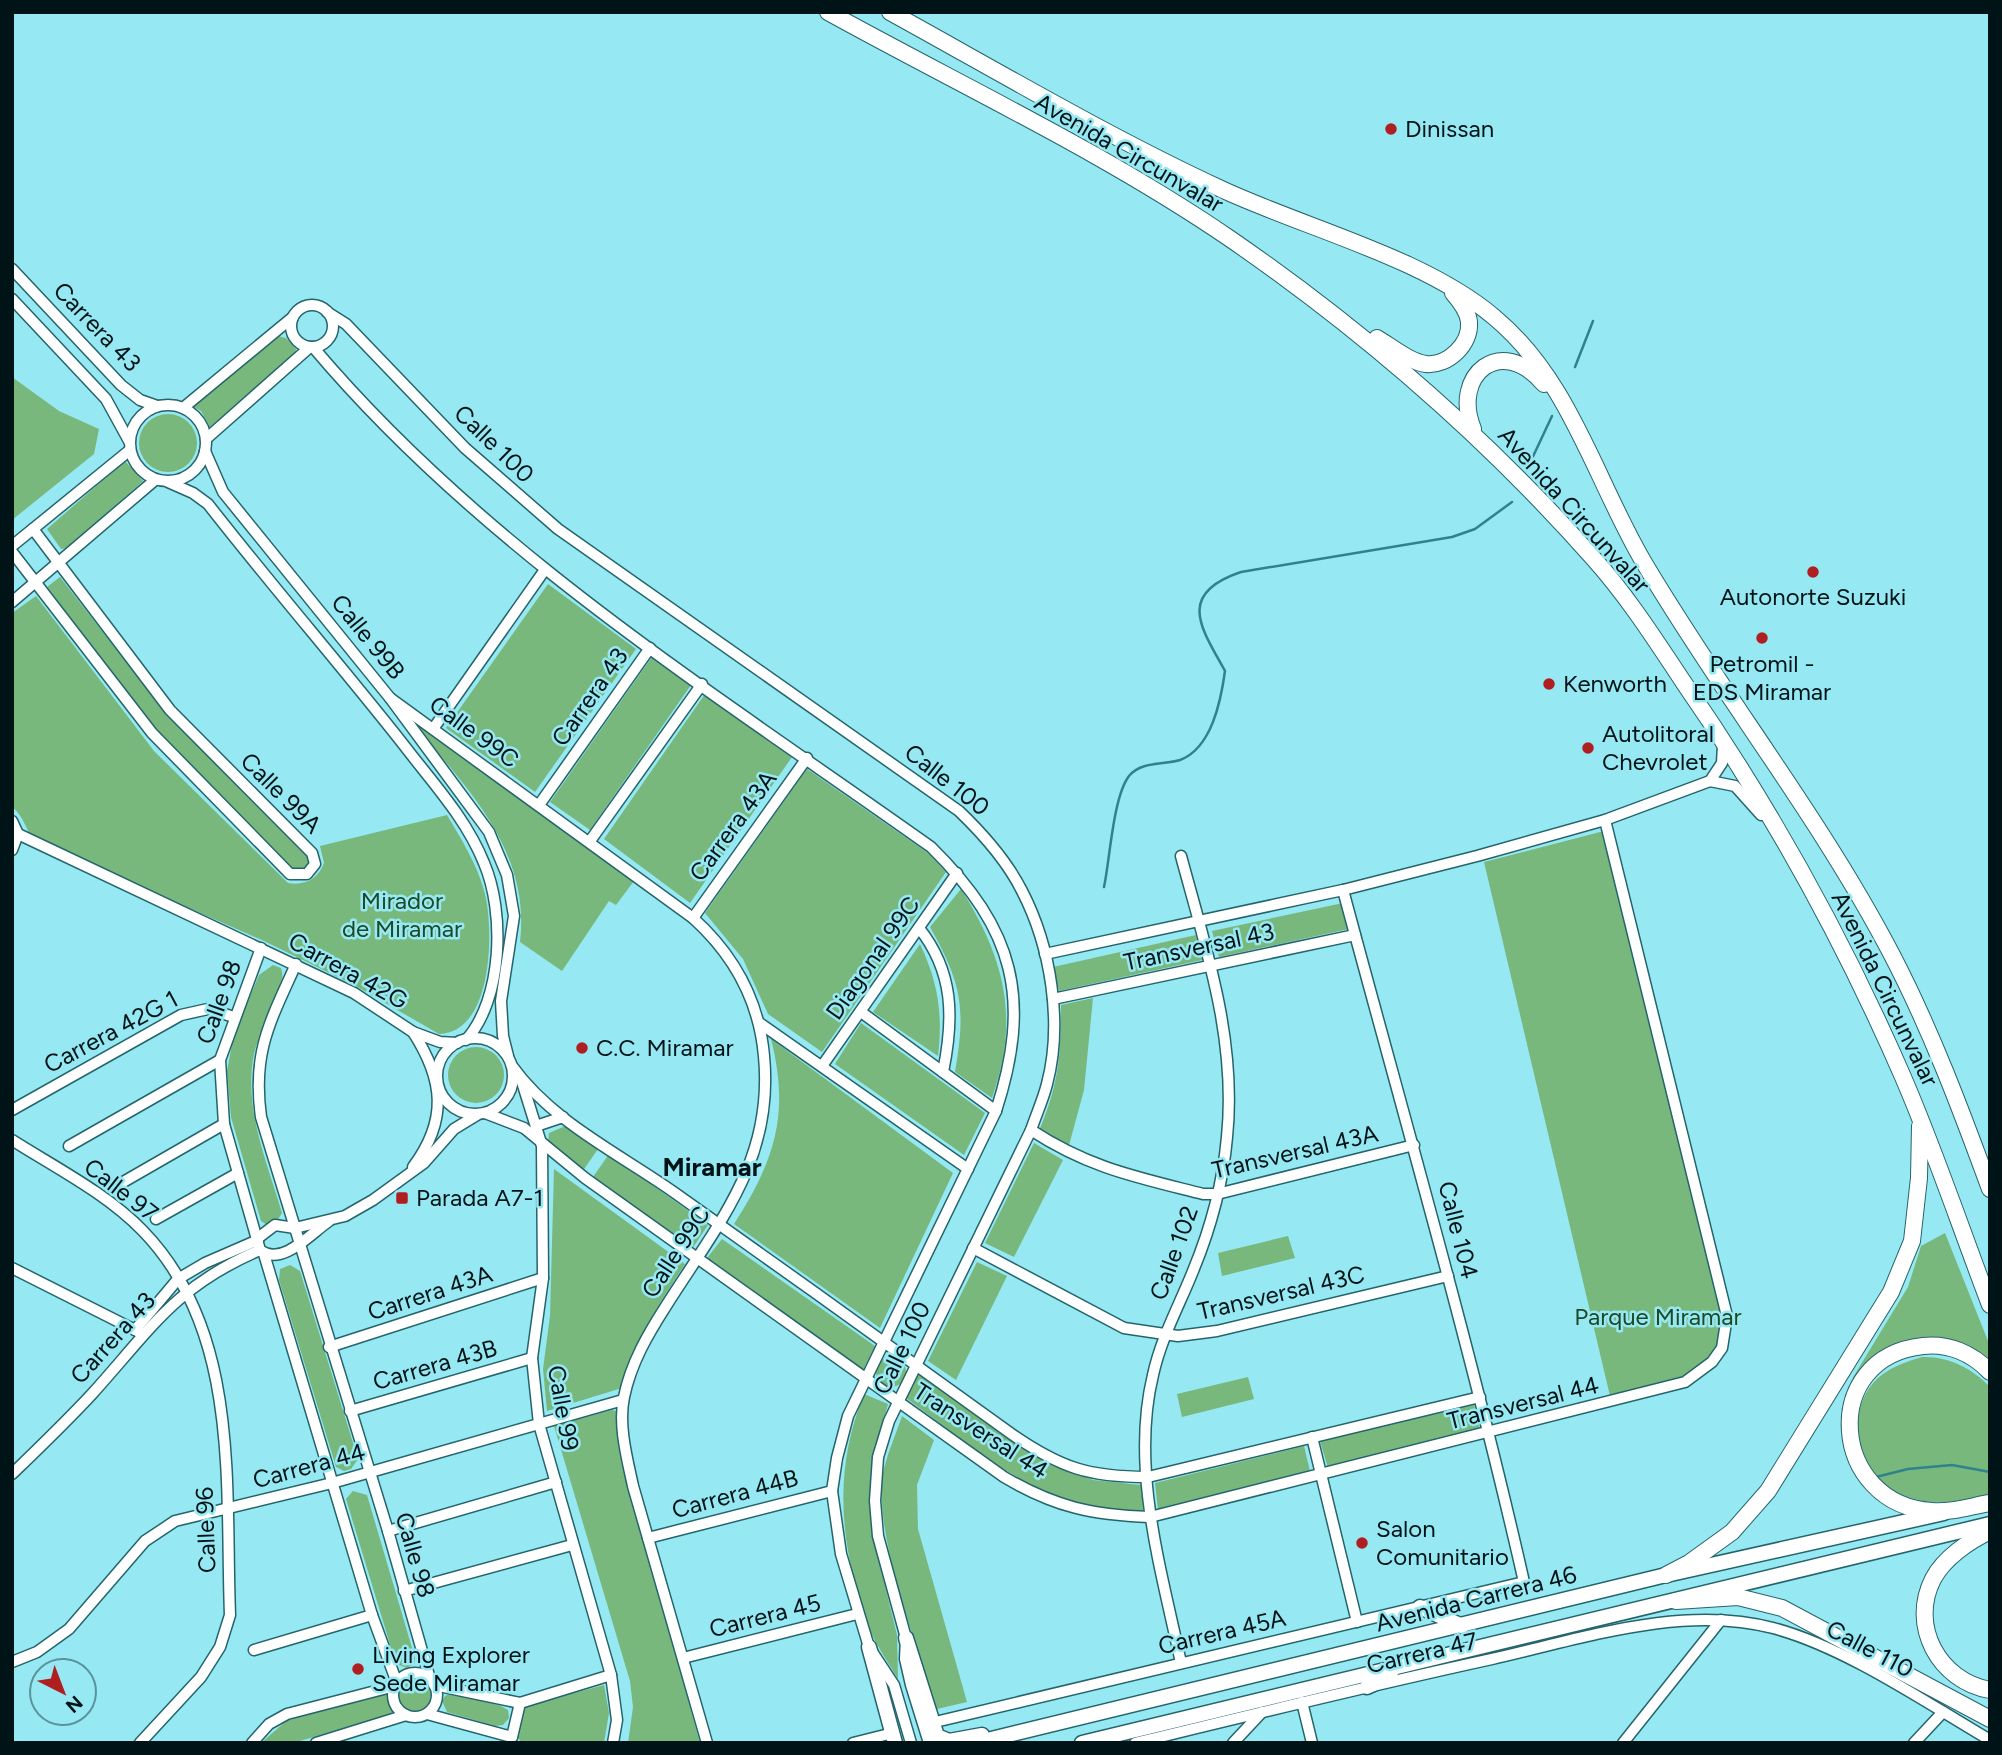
<svg xmlns="http://www.w3.org/2000/svg" width="2002" height="1755" viewBox="0 0 2002 1755" font-family="Figtree,sans-serif">
<rect width="100%" height="100%" fill="#96e8f3"/>
<g fill="#78b87d">
<polygon points="278,336 286,338 296,349 295,355 210,427 201,411 191,405"/>
<polygon points="12,377 59,411 99,429 94,454 12,520"/>
<circle cx="168" cy="443" r="29"/>
<polygon points="125,461 143,481 68,548 61,549 47,529"/>
<polygon points="60,577 168,716 308,857 310,864 305,871 292,870 155,729 47,587"/>
<polygon points="548,584 636,649 535,792 446,728"/>
<path d="M36 596 154 751 288 883C305 886 318 879 324 863L320 846 447 815C462 840 478 866 485 894 494 930 493 1033 439 1034L354 985 264 941 34 840C25 829 24 816 12 807V613Z"/>
<polygon points="652,657 691,685 590,830 550,802"/>
<polygon points="705,694 792,757 690,903 604,839"/>
<path d="M408 718 634 881 616 905 609 901 562 971 520 942C531 848 464 785 408 718Z"/>
<polygon points="807,769 928,853 946,872 822,1052 768,1014 743,959 705,913"/>
<path d="M1604 831 1724 1315C1722 1325 1721 1338 1717 1347 1699 1383 1646 1387 1610 1396L1484 862Z"/>
<path d="M961 889C1005 959 1020 1018 992 1098L955 1072C966 1008 962 984 930 927Z"/>
<polygon points="1343,903 1349,929 1219,957 1212,931"/>
<polygon points="1196,935 1202,960 1059,991 1053,967"/>
<path d="M920 944C938 982 943 1014 938 1056L873 1012Z"/>
<path d="M273 965 281 968C289 991 259 1029 254 1054 243 1107 267 1162 282 1213L276 1223 267 1225 261 1221 231 1117 227 1071 234 1034 259 975Z"/>
<path d="M1093 998 1084 1090 1068 1149 1039 1131C1059 1083 1061 1055 1061 1005Z"/>
<polygon points="861,1023 985,1113 964,1155 835,1064"/>
<path d="M771 1039 953 1173 880 1328 734 1224C775 1160 790 1114 771 1039Z"/>
<circle cx="476" cy="1075" r="28"/>
<polygon points="563,1127 570,1127 598,1149 582,1172 548,1143 549,1133"/>
<polygon points="1034,1143 1063,1160 1014,1257 985,1243"/>
<polygon points="609,1154 708,1225 692,1249 593,1177"/>
<path d="M554 1169 685 1264C659 1304 634 1342 622 1388L547 1411 543 1369 550 1316Z"/>
<path d="M1945 1233 1990 1346V1360C1933 1320 1899 1338 1852 1379L1908 1287 1921 1246Z"/>
<polygon points="1288,1236 1295,1258 1222,1276 1218,1253"/>
<polygon points="722,1239 875,1346 863,1370 707,1258"/>
<polygon points="977,1262 1007,1276 956,1380 928,1361"/>
<polygon points="290,1265 300,1271 358,1459 351,1469 344,1471 336,1467 279,1280 280,1269"/>
<circle cx="891" cy="1372" r="15"/>
<path d="M1922 1357C1948 1356 1972 1368 1990 1387V1494C1961 1501 1934 1507 1905 1496 1860 1480 1842 1418 1874 1382 1887 1368 1905 1362 1922 1357Z"/>
<path d="M918 1374 1047 1463 1093 1480 1141 1485 1143 1510C1045 1515 980 1452 906 1398Z"/>
<polygon points="1248,1377 1254,1399 1182,1417 1177,1394"/>
<path d="M864 1394 888 1404 874 1457 871 1528 897 1635 898 1679C889 1664 879 1649 871 1633 864 1619 861 1602 856 1587 838 1521 838 1458 864 1394Z"/>
<polygon points="1474,1405 1480,1430 1328,1468 1320,1441"/>
<polygon points="612,1410 619,1412 621,1455 700,1743 628,1743 633,1707 630,1681 554,1426"/>
<path d="M902 1416 934 1440 917 1485 918 1529 967 1702 937 1709C918 1649 873 1533 883 1473 887 1454 896 1434 902 1416Z"/>
<polygon points="1304,1446 1310,1471 1158,1510 1155,1483"/>
<polygon points="353,1491 367,1495 415,1658 414,1664 407,1668 396,1664 346,1499"/>
<circle cx="415" cy="1695" r="16"/>
<polygon points="604,1685 609,1713 604,1743 521,1743 518,1737 525,1706"/>
<polygon points="381,1692 387,1693 394,1710 390,1715 293,1743 261,1743 286,1721"/>
<polygon points="453,1692 501,1706 508,1710 509,1718 503,1725 495,1726 447,1712 442,1701 445,1696"/>
</g>
<g fill="none" stroke-linecap="round" stroke-linejoin="round">
<g stroke="#30828c" stroke-width="2.5">
<polyline points="1575,367 1593,321"/>
<polyline points="1529,465 1552,416"/>
<path d="M1104 887C1110 859 1113 797 1129 776 1141 761 1164 765 1180 760 1212 748 1221 700 1225 671 1202 629 1175 594 1241 572L1452 537 1475 529 1512 502"/>
<polyline points="1876,1477 1908,1469 1952,1465 1990,1472"/>
</g>
<g stroke="#24656c" stroke-width="13">
<g id="minor">
<polyline points="12,269 121,385 140,400 157,406"/>
<polyline points="12,299 106,399 129,441"/>
<circle cx="312" cy="326" r="21"/>
<path d="M327 312 346 324 465 448 558 529 959 811C983 834 1007 861 1022 891 1051 947 1063 1023 1047 1084 1043 1100 1036 1115 1031 1130L889 1421 878 1457 875 1501 878 1536 906 1638 905 1659 911 1685 929 1743"/>
<path d="M313 347C485 551 716 694 931 847 1015 930 1032 999 996 1111L848 1416 837 1458 832 1491 841 1554 869 1647 894 1685 911 1743"/>
<circle cx="168" cy="443" r="38"/>
<polyline points="183,408 293,317"/>
<polyline points="206,439 310,347"/>
<polyline points="205,451 223,492 390,698 489,832 507,875 514,916 501,1001 503,1036 508,1056"/>
<path d="M168 482 193 493 208 504C272 586 339 663 403 744 432 782 466 818 484 863 505 912 503 999 466 1040"/>
<polyline points="12,546 130,450"/>
<polyline points="12,552 152,733 290,874 307,874 315,864 312,853 170,710 33,529"/>
<polyline points="12,602 155,480"/>
<path d="M390 698 693 918C734 955 759 1000 764 1056 774 1160 719 1222 666 1306 648 1334 631 1363 624 1397 618 1425 627 1458 633 1486L707 1743"/>
<polyline points="433,729 544,571"/>
<polyline points="1710,781 1722,763 1723,745"/>
<polyline points="539,805 650,648"/>
<polyline points="12,821 18,834 12,850"/>
<polyline points="18,834 354,993 413,1032 440,1042 457,1043"/>
<polyline points="590,841 702,684"/>
<path d="M1181 856C1206 949 1237 1040 1227 1137 1223 1182 1210 1230 1193 1271 1179 1306 1161 1338 1153 1375 1130 1469 1162 1572 1181 1663"/>
<polyline points="693,918 807,758"/>
<path d="M919 928C954 972 954 1018 943 1072"/>
<path d="M261 948 220 1060 224 1124 260 1250C282 1267 310 1234 329 1221"/>
<polyline points="1045,954 1343,890 1477,856 1605,820 1710,781 1735,786 1761,815"/>
<path d="M296 964C270 1022 252 1052 261 1117L388 1531 430 1679"/>
<polyline points="1053,999 1355,935"/>
<polyline points="861,1012 996,1111"/>
<polyline points="761,1024 968,1169"/>
<circle cx="475" cy="1076" r="38"/>
<path d="M512 1066C552 1122 620 1154 675 1193 788 1273 901 1354 1013 1435 1061 1468 1089 1477 1148 1477L1480 1397"/>
<polyline points="822,1066 957,873"/>
<polyline points="522,1082 542,1146 543,1278 532,1358 539,1424 611,1675 617,1720 613,1743"/>
<polyline points="12,1110 181,1015 208,1009 234,1017"/>
<path d="M485 1113 524 1128 585 1178 1004 1477C1055 1507 1092 1515 1150 1517L1685 1382 1712 1362 1722 1348 1727 1316 1605 820"/>
<polyline points="536,1126 563,1117"/>
<path d="M1031 1130C1089 1168 1136 1177 1203 1194H1217L1414 1145"/>
<path d="M12 1140C56 1168 106 1193 143 1231 241 1332 225 1486 230 1615L220 1647 201 1677 140 1743"/>
<polyline points="69,1146 220,1060"/>
<path d="M413 1167C448 1120 444 1080 413 1032"/>
<polyline points="118,1185 224,1124"/>
<polyline points="156,1219 238,1173"/>
<polyline points="295,1228 345,1216 373,1200 424,1163 454,1129 477,1115"/>
<polyline points="258,1238 275,1225 295,1228"/>
<polyline points="973,1248 1124,1328 1178,1336 1217,1331 1448,1276"/>
<polyline points="264,1254 372,1615 397,1683"/>
<polyline points="12,1268 141,1333"/>
<polyline points="135,1330 178,1279 205,1263 258,1240"/>
<polyline points="329,1347 543,1278"/>
<polyline points="350,1411 532,1358"/>
<polyline points="1312,1437 1357,1622"/>
<path d="M12 1474C39 1448 66 1422 92 1394 150 1330 175 1286 260 1250"/>
<polyline points="388,1531 556,1482"/>
<polyline points="648,1538 832,1491"/>
<polyline points="404,1591 572,1545"/>
<polyline points="254,1650 372,1615"/>
<polyline points="683,1658 857,1614"/>
<polyline points="12,1662 37,1652 69,1629 145,1541 175,1521 332,1483 623,1400"/>
<circle cx="415" cy="1695" r="22"/>
<polyline points="434,1685 520,1703 611,1675"/>
<polyline points="1302,1702 1312,1743"/>
<polyline points="427,1714 512,1737"/>
<path d="M931 1723 1524 1582C1471 1349 1405 1121 1343 890"/>
<polyline points="512,1737 520,1703"/>
<polyline points="252,1743 269,1724 287,1714 395,1686"/>
<polyline points="316,1743 406,1715"/>
<polyline points="853,1743 893,1733"/>
<path d="M1135 1743C1254 1714 1372 1685 1492 1659 1581 1639 1682 1604 1773 1628 1845 1647 1925 1702 1990 1740"/>
<polyline points="1233,1743 1262,1712"/>
<polyline points="1623,1743 1721,1620"/>
<polyline points="1914,1743 1943,1712"/>
</g>
</g>
<g stroke="#24656c" stroke-width="17">
<g id="major">
<polyline points="1420,1607 1462,1626"/>
<polyline points="906,1638 937,1736 949,1741 982,1735"/>
<polyline points="869,1647 895,1743"/>
<polyline points="1367,1687 1391,1676"/>
<polyline points="975,1743 1666,1575 1944,1513"/>
<polyline points="1082,1743 1990,1524"/>
</g>
</g>
<g stroke="#24656c" stroke-width="18">
<g id="highway">
<path d="M828 12C962 86 1103 152 1229 238 1364 331 1486 437 1594 559 1628 597 1656 641 1684 683 1770 807 1843 939 1903 1077 1935 1151 1961 1229 1990 1305"/>
<path d="M890 12C999 72 1107 136 1219 188 1304 228 1423 257 1494 317 1570 380 1595 479 1643 561 1722 695 1820 817 1892 955 1931 1030 1961 1110 1990 1189"/>
<path d="M1377 338C1392 347 1410 362 1426 364 1448 366 1471 344 1469 322 1468 311 1460 301 1453 293"/>
<path d="M1473 429C1451 375 1501 333 1544 384"/>
<path d="M1990 1372C1972 1353 1948 1343 1923 1346 1818 1357 1830 1505 1932 1511 1951 1513 1971 1506 1990 1503"/>
<path d="M1990 1531C1969 1541 1944 1558 1933 1579 1909 1626 1939 1681 1990 1690"/>
<polyline points="1666,1575 1689,1563 1732,1532 1768,1491 1891,1292 1912,1241 1919,1178 1920,1126"/>
<polyline points="1676,1601 1738,1597 1782,1608 1990,1719"/>
</g>
</g>
<use href="#minor" stroke="#fff" stroke-width="10"/>
<use href="#major" stroke="#fff" stroke-width="14"/>
<use href="#highway" stroke="#fff" stroke-width="16"/>
</g>
<g fill="#af1e20" stroke="#96e8f3" stroke-width="2.5">
<circle cx="1391" cy="129" r="7"/>
<circle cx="1813" cy="572" r="7"/>
<circle cx="1762" cy="638" r="7"/>
<circle cx="1549" cy="684" r="7"/>
<circle cx="1588" cy="748" r="7"/>
<circle cx="582" cy="1048" r="7"/>
<rect x="395" y="1191" width="14" height="14" rx="3.5"/>
<circle cx="1362" cy="1543" r="7"/>
<circle cx="358" cy="1669" r="7"/>
</g>
<g text-anchor="middle" stroke-width="5" stroke-linejoin="round" paint-order="stroke">
<g font-size="24" fill="#001316" stroke="#96e8f3" text-anchor="start">
<text x="1405" y="137">Dinissan</text>
<text x="1813" y="605" text-anchor="middle">Autonorte Suzuki</text>
<text x="1762" y="672" text-anchor="middle">Petromil -<tspan x="1762" dy="28">EDS Miramar</tspan></text>
<text x="1563" y="692">Kenworth</text>
<text x="1602" y="742">Autolitoral<tspan x="1602" dy="28">Chevrolet</tspan></text>
<text x="596" y="1056">C.C. Miramar</text>
<text x="416" y="1206">Parada A7-1</text>
<text x="1376" y="1537">Salon<tspan x="1376" dy="28">Comunitario</tspan></text>
<text x="372" y="1663">Living Explorer<tspan x="372" dy="28">Sede Miramar</tspan></text>
</g>
<g font-size="24" fill="#001316" stroke="#96e8f3">
<text transform="translate(1129 153) rotate(30)" y="8">Avenida Circunvalar</text>
<text transform="translate(97 327) rotate(46)" y="8">Carrera 43</text>
<text transform="translate(494 444) rotate(44)" y="8">Calle 100</text>
<text transform="translate(1574 510) rotate(48)" y="8">Avenida Circunvalar</text>
<text transform="translate(368 637) rotate(51)" y="8">Calle 99B</text>
<text transform="translate(590 697) rotate(-55)" y="8">Carrera 43</text>
<text transform="translate(474 732) rotate(36)" y="8">Calle 99C</text>
<text transform="translate(947 780) rotate(38)" y="8">Calle 100</text>
<text transform="translate(281 793) rotate(45)" y="8">Calle 99A</text>
<text transform="translate(733 826) rotate(-54)" y="8">Carrera 43A</text>
<text transform="translate(1199 947) rotate(-12)" y="8">Transversal 43</text>
<text transform="translate(873 958) rotate(-55)" y="8">Diagonal 99C</text>
<text transform="translate(348 971) rotate(29)" y="8">Carrera 42G</text>
<text transform="translate(1885 989) rotate(64)" y="8">Avenida Circunvalar</text>
<text transform="translate(219 1002) rotate(-70)" y="8">Calle 98</text>
<text transform="translate(111 1032) rotate(-28)" y="8">Carrera 42G 1</text>
<text transform="translate(1295 1152) rotate(-13)" y="8">Transversal 43A</text>
<text transform="translate(121 1190) rotate(38)" y="8">Calle 97</text>
<text transform="translate(1458 1230) rotate(76)" y="8">Calle 104</text>
<text transform="translate(676 1252) rotate(-57)" y="8">Calle 99C</text>
<text transform="translate(1174 1253) rotate(-70)" y="8">Calle 102</text>
<text transform="translate(430 1293) rotate(-18)" y="8">Carrera 43A</text>
<text transform="translate(1281 1293) rotate(-13)" y="8">Transversal 43C</text>
<text transform="translate(113 1338) rotate(-48)" y="8">Carrera 43</text>
<text transform="translate(902 1348) rotate(-64)" y="8">Calle 100</text>
<text transform="translate(435 1365) rotate(-16)" y="8">Carrera 43B</text>
<text transform="translate(1523 1403) rotate(-14)" y="8">Transversal 44</text>
<text transform="translate(563 1408) rotate(80)" y="8">Calle 99</text>
<text transform="translate(981 1431) rotate(33)" y="8">Transversal 44</text>
<text transform="translate(309 1466) rotate(-15)" y="8">Carrera 44</text>
<text transform="translate(735 1494) rotate(-15)" y="8">Carrera 44B</text>
<text transform="translate(206 1530) rotate(-92)" y="8">Calle 96</text>
<text transform="translate(415 1555) rotate(74)" y="8">Calle 98</text>
<text transform="translate(1476 1599) rotate(-14)" y="8">Avenida Carrera 46</text>
<text transform="translate(765 1616) rotate(-14)" y="8">Carrera 45</text>
<text transform="translate(1222 1632) rotate(-13)" y="8">Carrera 45A</text>
<text transform="translate(1870 1649) rotate(28)" y="8">Calle 110</text>
<text transform="translate(1422 1653) rotate(-13)" y="8">Carrera 47</text>
</g>
<g font-size="24" fill="#1e4924" stroke="#96e8f3">
<text x="402" y="909">Mirador<tspan x="402" dy="28">de Miramar</tspan></text>
<text x="1658" y="1325">Parque Miramar</text>
</g>
<g font-size="26" font-weight="bold" fill="#001316" stroke="#96e8f3">
<text x="712" y="1176">Miramar</text>
</g>
</g>
<rect width="2002" height="1755" fill="none" stroke="#001316" stroke-width="28"/>
<g transform="translate(63 1692) rotate(138)"><circle r="33" fill="#96e8f3" stroke="#5a939b" stroke-width="2"/>
<path d="M0-5L12 26L0 18L-12 26Z" fill="#af1e20"/>
<text y="-10" font-size="19" font-weight="bold" text-anchor="middle" fill="#001316">N</text>
</g>
</svg>
